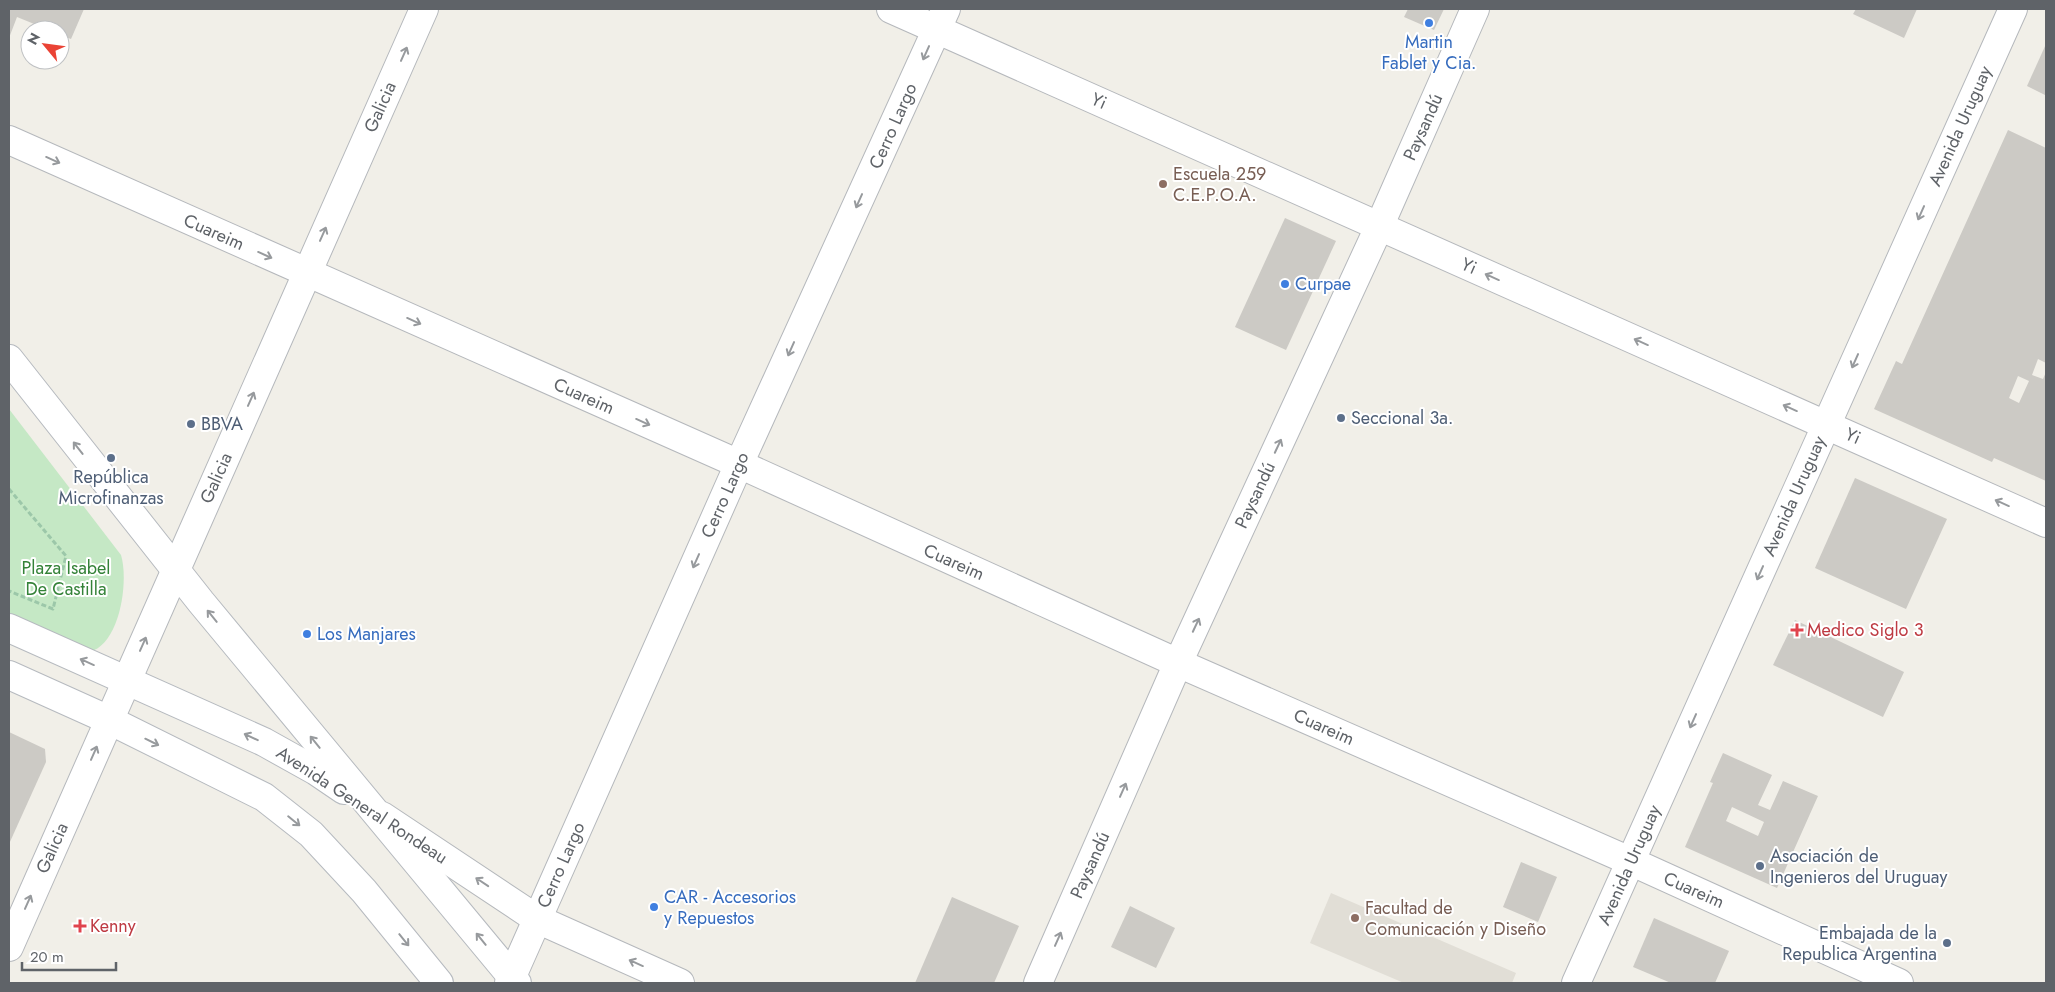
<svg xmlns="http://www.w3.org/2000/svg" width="2055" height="992" viewBox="0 0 2055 992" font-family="Jost,sans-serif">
<rect width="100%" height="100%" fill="#f1efe8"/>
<polygon fill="#e1ded6" points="1331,893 1516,973 1512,983 1404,983 1310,943"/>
<path fill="#c5e8c5" d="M9 409 121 555C129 581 120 645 89 652L9 616Z"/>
<g fill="#cccac5" fill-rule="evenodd">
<polygon points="9,9 84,9 71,39 60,35 60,30 49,30 17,17 9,38"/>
<polygon points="1408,9 1444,9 1434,30 1404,17"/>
<polygon points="1856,9 1917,9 1904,38 1853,14"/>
<polygon points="2046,44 2046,92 2045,95 2027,86"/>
<path d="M2008 130 2046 148V363L2038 359 2032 375 2043 379 2046 372V481L1994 458 1992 462 1874 409 1896 361 1902 364ZM2018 376 2029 381 2019 403 2009 398Z"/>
<polygon points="1285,218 1336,241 1286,350 1235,327"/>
<polygon points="1855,478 1947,519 1906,609 1815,568"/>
<polygon points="1795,620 1904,672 1883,717 1773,665"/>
<polygon points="9,732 45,749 46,762 9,844"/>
<path d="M1723 753 1772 775 1758 805 1770 810 1783 781 1818 796 1777 888 1685 847 1713 783 1710 782ZM1732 807 1764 822 1758 836 1726 821Z"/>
<polygon points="1521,862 1557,877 1538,922 1503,907"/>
<polygon points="952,897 1019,926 994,983 915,983"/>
<polygon points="1130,906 1175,928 1156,968 1111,947"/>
<polygon points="1654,918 1729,951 1715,983 1671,983 1633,967"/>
</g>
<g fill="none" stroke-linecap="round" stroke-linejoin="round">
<g stroke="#b5b8bc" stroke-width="30">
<g id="minor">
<polyline points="891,9 2046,523"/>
<polyline points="9,140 739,464 1178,663 1630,861 1899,983"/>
<polyline points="382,816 537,919 680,983"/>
<polyline points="9,947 424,9"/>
<polyline points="509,983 739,464 946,9"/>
</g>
</g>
<g stroke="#b5b8bc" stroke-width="30">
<g id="tertiary">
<polyline points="1038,983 1178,663 1379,227 1475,9"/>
<polyline points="1576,983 2013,9"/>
</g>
</g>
<g stroke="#b6babf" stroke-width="30">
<g id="secondary">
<polyline points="9,359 201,602 517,983"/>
<polyline points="9,628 264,742 316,771 344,790"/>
<polyline points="9,675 109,720 264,797 311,834 364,891 439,983"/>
</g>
</g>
<polyline stroke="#9cc7a9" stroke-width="3" stroke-dasharray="5 2.5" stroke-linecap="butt" points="9,489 66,556 53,609 9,591"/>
<use href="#minor" stroke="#fff" stroke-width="28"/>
<use href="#tertiary" stroke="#fff" stroke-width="28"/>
<use href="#secondary" stroke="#fff" stroke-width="28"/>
</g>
<defs><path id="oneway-shaft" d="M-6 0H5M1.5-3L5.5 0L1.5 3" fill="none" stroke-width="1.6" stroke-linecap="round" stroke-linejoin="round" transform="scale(1.25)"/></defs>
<g stroke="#979a9d">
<use href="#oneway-shaft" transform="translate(926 53) rotate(114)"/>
<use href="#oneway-shaft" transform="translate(404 54) rotate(-66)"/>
<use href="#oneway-shaft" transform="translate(53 160) rotate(24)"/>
<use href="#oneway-shaft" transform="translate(859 201) rotate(114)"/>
<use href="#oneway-shaft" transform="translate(1921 213) rotate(114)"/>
<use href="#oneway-shaft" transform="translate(323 234) rotate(-66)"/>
<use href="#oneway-shaft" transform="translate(265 255) rotate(24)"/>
<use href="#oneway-shaft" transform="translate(1492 277) rotate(-156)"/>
<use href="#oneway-shaft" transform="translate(414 321) rotate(24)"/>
<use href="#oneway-shaft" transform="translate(1641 342) rotate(-156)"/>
<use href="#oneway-shaft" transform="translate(791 349) rotate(114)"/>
<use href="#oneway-shaft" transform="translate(1855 361) rotate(114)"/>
<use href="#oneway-shaft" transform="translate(251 399) rotate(-66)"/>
<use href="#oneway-shaft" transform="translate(1790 408) rotate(-156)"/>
<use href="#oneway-shaft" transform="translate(643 422) rotate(24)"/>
<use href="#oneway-shaft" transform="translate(1278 446) rotate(-65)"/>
<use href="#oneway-shaft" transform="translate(78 448) rotate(-128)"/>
<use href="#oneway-shaft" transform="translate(2002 503) rotate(-156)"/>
<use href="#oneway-shaft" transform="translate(696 561) rotate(114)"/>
<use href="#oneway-shaft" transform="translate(1760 573) rotate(114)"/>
<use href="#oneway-shaft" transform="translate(212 616) rotate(-129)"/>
<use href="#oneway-shaft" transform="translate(1196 625) rotate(-65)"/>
<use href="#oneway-shaft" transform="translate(143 644) rotate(-66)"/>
<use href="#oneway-shaft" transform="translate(87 662) rotate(-156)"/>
<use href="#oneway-shaft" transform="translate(1693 721) rotate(114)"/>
<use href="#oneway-shaft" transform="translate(251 737) rotate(-155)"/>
<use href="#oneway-shaft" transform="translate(152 742) rotate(26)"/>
<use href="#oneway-shaft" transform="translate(315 742) rotate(-129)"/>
<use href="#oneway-shaft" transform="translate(94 753) rotate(-66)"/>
<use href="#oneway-shaft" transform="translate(1123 790) rotate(-66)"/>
<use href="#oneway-shaft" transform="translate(294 821) rotate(39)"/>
<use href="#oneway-shaft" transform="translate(482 882) rotate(-146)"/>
<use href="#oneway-shaft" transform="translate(28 902) rotate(-66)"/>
<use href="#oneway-shaft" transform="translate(481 939) rotate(-129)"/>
<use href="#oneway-shaft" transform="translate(1058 939) rotate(-66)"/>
<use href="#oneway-shaft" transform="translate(404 940) rotate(51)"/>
<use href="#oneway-shaft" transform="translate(636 963) rotate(-156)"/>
</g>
<g fill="#3f7fe0" stroke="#fff" stroke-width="2">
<circle cx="1429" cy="23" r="5"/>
<circle cx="1285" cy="284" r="5"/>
<circle cx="307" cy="634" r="5"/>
<circle cx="654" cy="907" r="5"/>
</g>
<g fill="#8d6e63" stroke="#fff" stroke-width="2">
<circle cx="1163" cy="184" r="5"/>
<circle cx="1355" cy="918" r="5"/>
</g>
<g fill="#5c6f8a" stroke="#fff" stroke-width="2">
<circle cx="1341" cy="418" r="5"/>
<circle cx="191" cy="424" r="5"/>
<circle cx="111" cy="458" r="5"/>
<circle cx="1760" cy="866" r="5"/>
<circle cx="1947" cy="943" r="5"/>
</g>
<g fill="#e0444e" stroke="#fff" stroke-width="2">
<path d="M1794.5 622.5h5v5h5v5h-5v5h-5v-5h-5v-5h5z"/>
<path d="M77.5 918.5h5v5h5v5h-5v5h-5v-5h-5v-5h5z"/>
</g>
<g text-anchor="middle" stroke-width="4" stroke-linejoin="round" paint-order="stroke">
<g font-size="18" fill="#366cbe" stroke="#fff" text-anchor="start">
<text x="1429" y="48" text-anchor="middle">Martin<tspan x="1429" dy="21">Fablet y Cia.</tspan></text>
<text x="1295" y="290">Curpae</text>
<text x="317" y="640">Los Manjares</text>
<text x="664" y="903">CAR - Accesorios<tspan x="664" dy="21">y Repuestos</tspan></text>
</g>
<g font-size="18" fill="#5f6368" stroke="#fff">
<text transform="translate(1099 101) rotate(24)" y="6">Yi</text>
<text transform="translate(380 107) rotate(-66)" y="6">Galicia</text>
<text transform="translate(893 126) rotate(-66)" y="6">Cerro Largo</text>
<text transform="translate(1960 126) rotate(-66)" y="6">Avenida Uruguay</text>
<text transform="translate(1423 127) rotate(-66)" y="6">Paysandú</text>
<text transform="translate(214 232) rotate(24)" y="6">Cuareim</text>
<text transform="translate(1469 266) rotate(24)" y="6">Yi</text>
<text transform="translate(584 396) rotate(24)" y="6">Cuareim</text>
<text transform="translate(1853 436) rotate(24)" y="6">Yi</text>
<text transform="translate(216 478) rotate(-66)" y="6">Galicia</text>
<text transform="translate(725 495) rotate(-66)" y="6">Cerro Largo</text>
<text transform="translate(1255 495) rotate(-65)" y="6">Paysandú</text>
<text transform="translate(1794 496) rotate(-66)" y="6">Avenida Uruguay</text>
<text transform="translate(954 562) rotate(24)" y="6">Cuareim</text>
<text transform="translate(1324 727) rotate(24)" y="6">Cuareim</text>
<text transform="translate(362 805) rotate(33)" y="6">Avenida General Rondeau</text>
<text transform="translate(52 848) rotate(-66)" y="6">Galicia</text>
<text transform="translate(561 865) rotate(-66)" y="6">Cerro Largo</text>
<text transform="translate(1090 865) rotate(-66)" y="6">Paysandú</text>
<text transform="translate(1629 865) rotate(-66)" y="6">Avenida Uruguay</text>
<text transform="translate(1694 890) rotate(24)" y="6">Cuareim</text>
</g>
<g font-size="18" fill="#785e54" stroke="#fff" text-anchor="start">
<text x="1173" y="180">Escuela 259<tspan x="1173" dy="21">C.E.P.O.A.</tspan></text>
<text x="1365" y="914">Facultad de<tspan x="1365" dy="21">Comunicación y Diseño</tspan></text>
</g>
<g font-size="18" fill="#4e5e75" stroke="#fff" text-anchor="start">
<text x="1351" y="424">Seccional 3a.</text>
<text x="201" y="430">BBVA</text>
<text x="111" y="483" text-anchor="middle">República<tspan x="111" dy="21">Microfinanzas</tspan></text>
<text x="1770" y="862">Asociación de<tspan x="1770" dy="21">Ingenieros del Uruguay</tspan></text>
<text x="1937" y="939" text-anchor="end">Embajada de la<tspan x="1937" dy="21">Republica Argentina</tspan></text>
</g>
<g font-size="18" fill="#348238" stroke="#fff">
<text x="66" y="574">Plaza Isabel<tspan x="66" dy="21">De Castilla</tspan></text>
</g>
<g font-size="18" fill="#be3a42" stroke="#fff" text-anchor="start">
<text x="1807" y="636">Medico Siglo 3</text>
<text x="90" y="932">Kenny</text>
</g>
</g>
<rect width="2055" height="992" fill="none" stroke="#5f6368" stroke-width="20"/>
<g transform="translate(45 45) rotate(299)"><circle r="24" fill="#ffffff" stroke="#bfc1c3"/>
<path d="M0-4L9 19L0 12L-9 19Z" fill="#ea4335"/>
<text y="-8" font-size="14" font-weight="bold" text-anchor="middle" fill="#5f6368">N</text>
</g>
<path d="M22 962v8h94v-8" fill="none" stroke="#5f6368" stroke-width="2.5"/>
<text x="30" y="962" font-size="15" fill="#5f6368" stroke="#ffffff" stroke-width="4" paint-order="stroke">20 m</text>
</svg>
